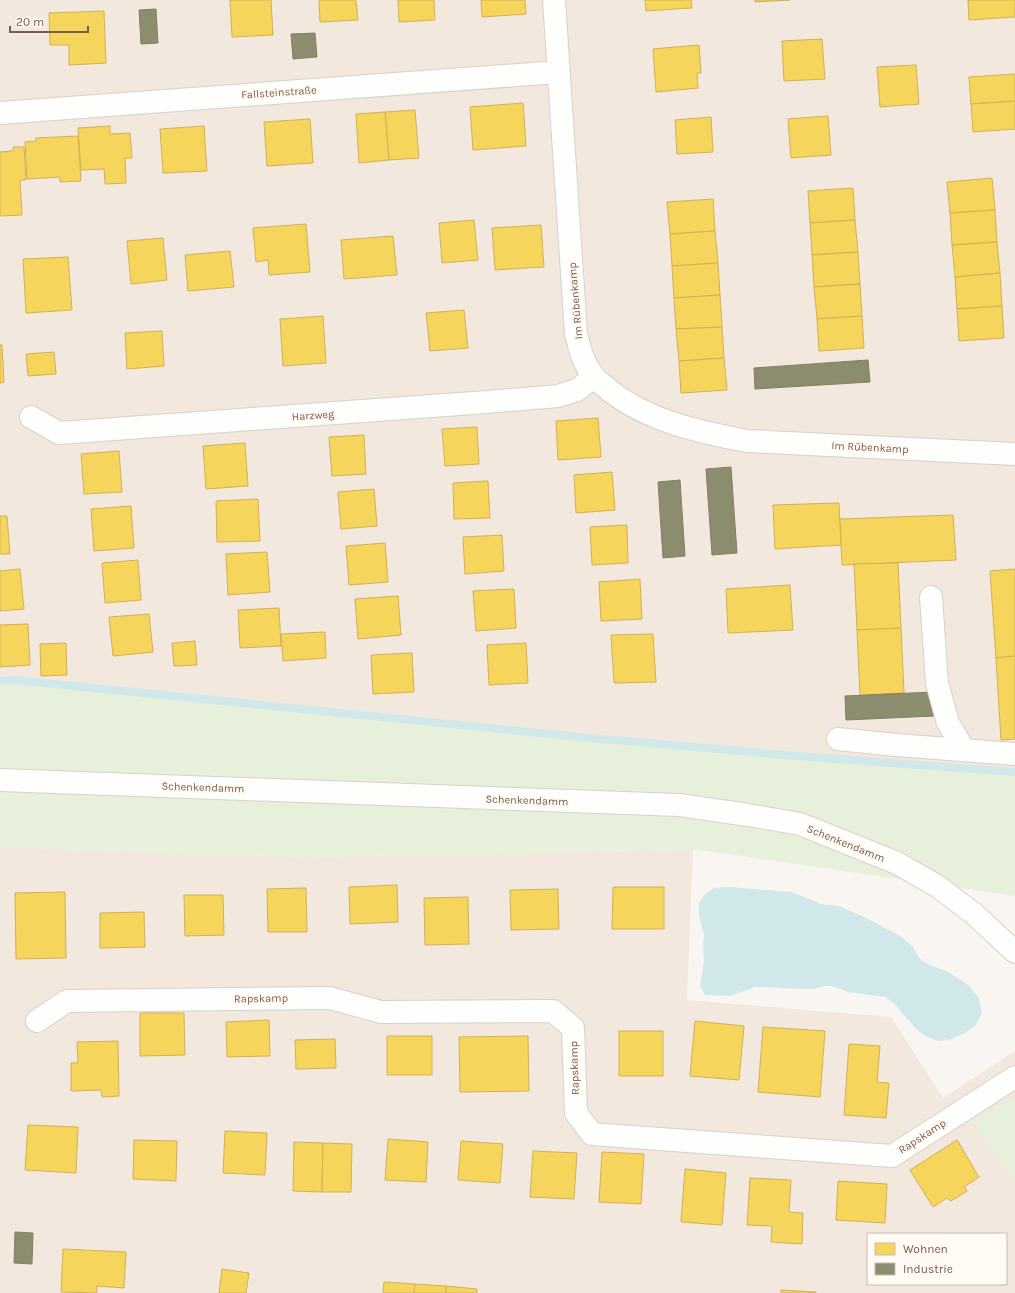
<svg xmlns="http://www.w3.org/2000/svg" width="1015" height="1293" viewBox="0 0 1015 1293" font-family="Karla,sans-serif">
<rect width="100%" height="100%" fill="#f9f5f0"/>
<g fill="#f2e8de" fill-rule="evenodd">
<polygon points="0,0 1015,0 1015,772 809,757 15,680 0,681"/>
<path d="M0 847 307 857 693 849 687 1000 891 1017 943 1098 1015 1051V1293H0ZM868 1234H1006V1284H868Z"/>
</g>
<g fill="#e7f0db">
<polygon points="15,680 809,757 1015,772 1015,896 693,849 307,857 0,847 0,681"/>
<polygon points="1015,1098 1015,1184 973,1121"/>
</g>
<polygon fill="#d0e8ea" points="728,887 792,892 821,904 838,906 862,916 902,937 913,947 919,958 928,964 950,973 968,985 979,998 982,1013 975,1026 963,1034 949,1040 938,1041 925,1036 915,1028 894,1003 885,997 848,992 832,986 823,986 814,989 800,989 767,987 755,987 730,996 705,995 700,986 704,962 703,946 704,934 699,917 699,903 704,895 714,888"/>
<g fill="#f6d55c" stroke="#d1b158">
<polygon points="230,0 271,0 273,35 232,37"/>
<polygon points="319,0 356,0 358,20 320,22"/>
<polygon points="398,0 434,0 435,20 399,22"/>
<polygon points="481,0 525,0 526,14 482,17"/>
<polygon points="645,0 691,0 692,8 646,11"/>
<polygon points="755,0 790,0 755,2"/>
<polygon points="968,0 1015,0 1015,17 969,20"/>
<polygon points="104,11 106,63 69,65 69,45 50,45 49,13"/>
<polygon points="822,39 825,79 784,81 782,41"/>
<polygon points="699,45 701,73 697,73 698,88 656,92 653,49"/>
<polygon points="916,65 919,104 880,107 877,67"/>
<polygon points="1015,74 1015,101 971,104 969,77"/>
<polygon points="1015,101 1015,129 973,132 971,104"/>
<polygon points="523,103 526,146 473,150 470,107"/>
<polygon points="415,110 419,158 389,160 385,112"/>
<polygon points="385,112 389,160 359,163 356,114"/>
<polygon points="828,116 831,155 791,158 788,119"/>
<polygon points="711,117 713,152 677,154 675,120"/>
<polygon points="310,119 313,163 267,166 264,122"/>
<polygon points="110,126 110,134 130,133 132,158 125,158 126,183 105,184 104,169 81,170 78,128"/>
<polygon points="204,126 207,171 163,173 160,129"/>
<polygon points="78,136 81,181 60,182 60,177 27,179 25,142 36,141 36,138"/>
<polygon points="13,147 24,147 26,180 20,180 22,215 0,216 0,152 13,151"/>
<polygon points="992,178 995,210 950,213 947,182"/>
<polygon points="853,188 855,220 810,223 808,191"/>
<polygon points="713,199 715,231 670,234 667,202"/>
<polygon points="995,210 997,242 952,245 950,213"/>
<polygon points="474,220 478,260 442,263 439,223"/>
<polygon points="855,220 858,252 812,255 810,223"/>
<polygon points="306,224 310,272 269,275 268,260 256,262 253,228"/>
<polygon points="541,225 544,267 495,270 492,228"/>
<polygon points="715,231 718,263 672,266 670,234"/>
<polygon points="393,236 397,275 344,279 341,240"/>
<polygon points="163,238 167,280 131,284 127,241"/>
<polygon points="997,242 1000,273 955,277 952,245"/>
<polygon points="230,251 234,287 188,291 185,255"/>
<polygon points="858,252 860,284 814,287 812,255"/>
<polygon points="68,257 72,310 26,313 23,259"/>
<polygon points="718,263 720,295 674,298 672,266"/>
<polygon points="1000,273 1002,306 957,309 955,277"/>
<polygon points="860,284 862,316 817,319 814,287"/>
<polygon points="720,295 722,327 676,329 674,298"/>
<polygon points="1002,306 1004,338 959,341 957,309"/>
<polygon points="464,310 468,348 430,351 426,313"/>
<polygon points="323,316 326,363 283,366 280,319"/>
<polygon points="862,316 864,348 819,351 817,319"/>
<polygon points="722,327 724,358 679,361 676,329"/>
<polygon points="162,331 164,366 127,369 125,333"/>
<polygon points="0,345 2,345 4,382 0,383"/>
<polygon points="54,352 56,374 28,376 26,354"/>
<polygon points="724,358 727,390 681,393 679,361"/>
<polygon points="598,418 601,457 558,460 556,421"/>
<polygon points="477,427 479,464 445,466 442,429"/>
<polygon points="364,435 366,474 332,476 329,437"/>
<polygon points="245,443 248,486 206,489 203,446"/>
<polygon points="119,451 122,492 84,494 81,454"/>
<polygon points="612,472 615,510 576,513 574,475"/>
<polygon points="488,481 490,518 454,519 453,483"/>
<polygon points="374,489 377,526 341,529 338,492"/>
<polygon points="258,499 260,541 217,542 216,501"/>
<polygon points="839,503 841,545 775,549 773,505"/>
<polygon points="131,506 134,548 94,551 91,509"/>
<polygon points="953,515 956,560 842,565 840,519"/>
<polygon points="0,516 7,516 10,554 0,554"/>
<polygon points="627,525 628,563 592,565 590,527"/>
<polygon points="502,535 504,571 465,574 463,537"/>
<polygon points="385,543 388,582 349,585 346,546"/>
<polygon points="267,552 270,592 228,595 226,554"/>
<polygon points="138,560 141,600 105,603 102,563"/>
<polygon points="898,563 901,628 857,630 854,564"/>
<polygon points="20,569 24,609 0,611 0,571"/>
<polygon points="1015,569 1015,656 996,658 990,571"/>
<polygon points="640,579 642,619 601,621 599,582"/>
<polygon points="790,585 793,630 728,633 726,589"/>
<polygon points="514,589 516,628 476,631 473,591"/>
<polygon points="398,596 401,635 358,639 355,599"/>
<polygon points="279,608 281,646 240,648 238,610"/>
<polygon points="149,614 153,652 113,656 109,617"/>
<polygon points="28,624 30,665 0,667 0,625"/>
<polygon points="901,628 904,693 860,695 857,630"/>
<polygon points="325,632 326,658 283,661 281,634"/>
<polygon points="653,634 656,682 614,683 611,635"/>
<polygon points="195,641 197,665 174,666 172,643"/>
<polygon points="66,643 67,675 41,676 40,644"/>
<polygon points="526,643 528,683 489,685 487,645"/>
<polygon points="412,653 414,692 373,694 371,655"/>
<polygon points="1015,656 1015,739 1001,740 996,658"/>
<polygon points="397,885 398,922 350,924 349,887"/>
<polygon points="613,887 664,887 664,929 612,929"/>
<polygon points="306,888 307,932 268,932 267,889"/>
<polygon points="558,889 559,929 511,930 510,890"/>
<polygon points="65,892 66,958 16,959 15,893"/>
<polygon points="184,895 223,895 224,935 185,936"/>
<polygon points="468,897 469,944 425,945 424,898"/>
<polygon points="144,912 145,947 100,948 100,913"/>
<polygon points="140,1013 184,1013 185,1055 140,1056"/>
<polygon points="269,1020 270,1056 227,1057 226,1022"/>
<polygon points="695,1021 744,1026 739,1080 690,1076"/>
<polygon points="763,1027 825,1031 820,1097 758,1092"/>
<rect x="619" y="1031" width="44" height="45"/>
<rect x="387" y="1036" width="45" height="39"/>
<polygon points="528,1036 529,1091 460,1092 459,1037"/>
<polygon points="335,1039 336,1068 296,1069 295,1040"/>
<polygon points="118,1041 119,1096 102,1097 101,1090 71,1091 71,1063 78,1063 77,1042"/>
<polygon points="849,1044 880,1046 877,1082 889,1083 886,1118 844,1115"/>
<polygon points="28,1125 78,1127 76,1173 25,1170"/>
<polygon points="225,1131 267,1133 265,1175 223,1173"/>
<polygon points="388,1139 428,1142 426,1182 385,1180"/>
<polygon points="134,1140 177,1141 176,1181 133,1179"/>
<polygon points="957,1140 979,1177 964,1187 967,1191 951,1201 947,1198 933,1207 910,1170"/>
<polygon points="461,1141 503,1144 500,1183 458,1180"/>
<polygon points="294,1142 323,1143 322,1192 293,1191"/>
<polygon points="323,1143 352,1144 351,1192 322,1192"/>
<polygon points="533,1151 577,1153 574,1199 530,1197"/>
<polygon points="602,1152 644,1154 641,1204 599,1202"/>
<polygon points="685,1169 726,1173 722,1225 681,1222"/>
<polygon points="750,1178 791,1180 789,1212 803,1213 802,1244 771,1242 772,1226 747,1225"/>
<polygon points="838,1181 887,1184 885,1223 836,1220"/>
<polygon points="63,1249 126,1252 124,1288 97,1286 97,1293 61,1292"/>
<polygon points="222,1269 249,1273 246,1293 219,1293"/>
<polygon points="384,1282 415,1284 414,1293 383,1293"/>
<polygon points="415,1284 446,1286 446,1293 414,1293"/>
<polygon points="446,1286 477,1289 477,1293 446,1293"/>
<polygon points="781,1290 816,1292 816,1293 781,1293"/>
</g>
<g fill="#8c8c6e" stroke="#877e64">
<polygon points="156,9 158,43 141,44 139,10"/>
<polygon points="315,33 317,57 293,59 291,34"/>
<polygon points="868,360 870,382 755,389 754,368"/>
<polygon points="731,467 737,553 712,555 706,469"/>
<polygon points="680,480 685,556 663,558 658,482"/>
<polygon points="933,692 934,716 846,720 845,696"/>
<polygon points="15,1232 33,1233 32,1264 14,1263"/>
</g>
<g fill="none" stroke-linecap="round" stroke-linejoin="round">
<polyline stroke="#d0e8ea" stroke-width="8" points="0,681 15,680 579,737 809,757 1015,772"/>
<g stroke="#d7d1cb" stroke-width="24">
<g id="street">
<path d="M554 0 576 334C580 350 583 362 593 376 596 381 604 385 609 390 648 421 699 432 747 441L1015 454"/>
<polyline points="0,113 559,72"/>
<polyline points="31,417 59,433 487,402 558,396 577,390 594,377"/>
<polyline points="931,597 937,683 948,723 964,750"/>
<polyline points="838,739 896,745 1015,754"/>
<polyline points="37,1021 67,1001 330,998 381,1012 553,1011 573,1028 576,1113 592,1134 892,1156 1015,1077"/>
</g>
</g>
<g stroke="#d9d2cb" stroke-width="24">
<polyline id="secondary" points="0,780 679,805 748,815 800,824 897,863 937,886 973,913 1015,952"/>
</g>
<use href="#street" stroke="#fefefd" stroke-width="22"/>
<use href="#secondary" stroke="#fefefd" stroke-width="22"/>
</g>
<g text-anchor="middle" stroke-width="4" stroke-linejoin="round" paint-order="stroke">
<g font-size="11" fill="#7a5c4d" stroke="#fffaf3">
<text transform="translate(279 92) rotate(-4)" y="4">Fallsteinstraße</text>
<text transform="translate(575 301) rotate(-95)" y="4">Im Rübenkamp</text>
<text transform="translate(313 415) rotate(-4)" y="4">Harzweg</text>
<text transform="translate(870 447) rotate(3)" y="4">Im Rübenkamp</text>
<text transform="translate(203 787) rotate(2)" y="4">Schenkendamm</text>
<text transform="translate(527 800) rotate(2)" y="4">Schenkendamm</text>
<text transform="translate(846 843) rotate(22)" y="4">Schenkendamm</text>
<text transform="translate(261 998) rotate(-1)" y="4">Rapskamp</text>
<text transform="translate(574 1068) rotate(-92)" y="4">Rapskamp</text>
<text transform="translate(922 1136) rotate(-33)" y="4">Rapskamp</text>
</g>
</g>
<rect x="867" y="1233" width="140" height="52" fill="#fffaf3" stroke="#cabbb1"/>
<rect x="875" y="1243" width="20" height="12" fill="#f6d55c" stroke="#cabbb1"/>
<text x="903" y="1253" font-size="12" fill="#7a5c4d">Wohnen</text>
<rect x="875" y="1263" width="20" height="12" fill="#8c8c6e" stroke="#cabbb1"/>
<text x="903" y="1273" font-size="12" fill="#7a5c4d">Industrie</text>
<path d="M10 26v6h78v-6" fill="none" stroke="#7a5c4d" stroke-width="2"/>
<text x="16" y="26" font-size="12" fill="#7a5c4d" stroke="#fffaf3" stroke-width="3" paint-order="stroke">20 m</text>
</svg>
